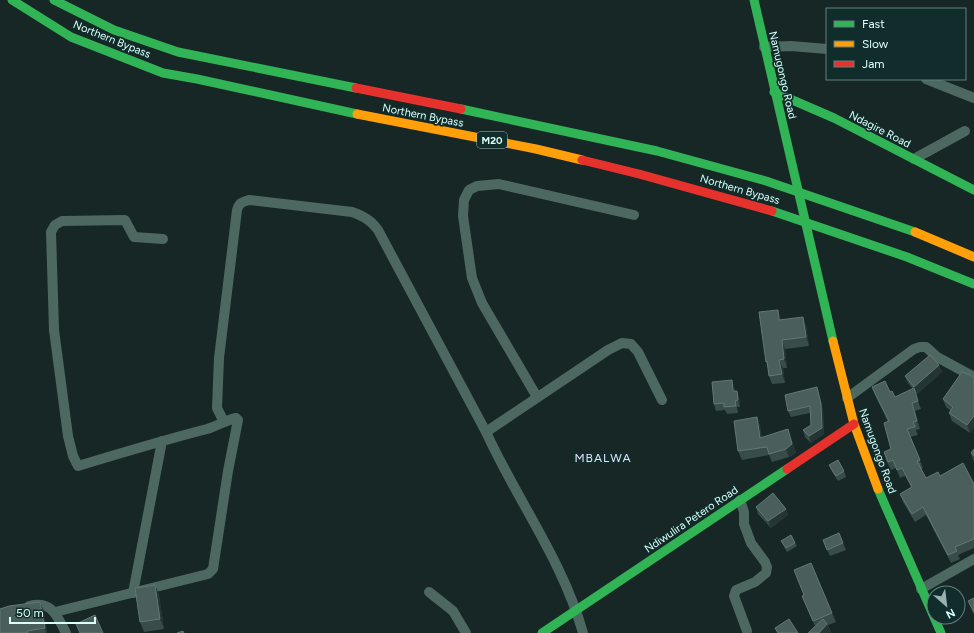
<svg xmlns="http://www.w3.org/2000/svg" width="974" height="633" viewBox="0 0 974 633" font-family="Figtree,sans-serif">
<rect width="100%" height="100%" fill="#172725"/>
<g fill="none" stroke-linecap="round" stroke-linejoin="round">
<g stroke="#4c6861" stroke-width="10">
<polyline points="764,47 791,46 827,49"/>
<polyline points="926,79 974,98"/>
<polyline points="914,159 965,131"/>
<polyline points="537,397 482,303 472,278 463,216 464,200 469,190 477,186 499,184 634,215"/>
<polyline points="847,398 914,349 920,347 926,347 937,357 974,377"/>
<path d="M224 422 217 408 219 358 237 210C239 203 242 202 249 200L352 212C363 216 371 220 378 230L486 432"/>
<polyline points="740,500 744,512 744,524 751,543 765,562 767,567 766,573 755,582 736,590 734,596 747,631"/>
<polyline points="921,589 974,559"/>
<polyline points="429,592 453,611 466,633"/>
<polyline points="133,593 162,441"/>
<path d="M29 606C52 600 57 616 66 633"/>
<path d="M55 612 208 574 213 569 228 471 238 420 236 418C226 420 217 426 207 429 164 440 121 453 78 466L73 456 68 436 54 330 51 232 55 225 62 221 125 220 134 237 163 239"/>
<path d="M583 633C563 561 517 500 486 432L608 350 622 343 631 344 638 352 662 400"/>
</g>
<g stroke="#30b455" stroke-width="9">
<polyline points="12,0 71,37 163,73 197,79 357,114"/>
<polyline points="54,0 114,30 178,52 356,88"/>
<polyline points="754,0 833,341"/>
<polyline points="774,92 834,118 974,190"/>
<polyline points="461,109 657,151 766,181 915,232"/>
<polyline points="772,211 907,257 974,284"/>
<polyline points="878,489 941,633"/>
<polyline points="542,633 787,469"/>
</g>
<g stroke="#ff9f0a" stroke-width="9">
<polyline points="357,114 536,149 582,160"/>
<polyline points="915,232 974,257"/>
<polyline points="833,341 854,424 878,489"/>
</g>
<g stroke="#e5322d" stroke-width="9">
<polyline points="356,88 461,109"/>
<polyline points="582,160 639,174 772,211"/>
<polyline points="787,469 854,424"/>
</g>
</g>
<g fill="#384c49">
<polygon points="781,318 781,319 806,325 809,346 785,349 787,368 783,368 785,383 772,384 769,376 768,368 766,362"/>
<polygon points="939,365 942,372 917,394 914,391 921,409 915,411 920,429 916,430 918,435 910,437 923,468 921,469 926,478 940,476 974,484 974,548 958,555 960,559 951,563 926,515 915,522 903,502 900,494 911,487 905,476 900,478 896,468 891,470 886,460 884,452 891,449 888,422 875,395 872,387 890,392 895,397 913,389 908,383 905,376"/>
<polygon points="962,372 970,433 952,421 949,413 951,411 946,407 943,399"/>
<polygon points="732,380 734,387 735,391 739,397 740,407 737,407 738,413 727,414 725,410 716,411 714,404"/>
<polygon points="817,387 819,394 823,410 824,434 811,443 805,437 803,430 811,425 810,413 791,417 788,411"/>
<polygon points="757,417 760,426 762,437 791,438 796,453 789,457 772,462 769,455 742,460 738,451"/>
<polygon points="974,449 974,461 973,460 971,453"/>
<polygon points="829,465 844,471 846,477 838,481 831,470"/>
<polygon points="756,507 786,509 788,515 771,528 758,514"/>
<polygon points="839,533 846,550 830,556 823,540"/>
<polygon points="781,541 795,543 797,546 787,552"/>
<polygon points="155,585 159,595 164,629 144,632 140,622"/>
<polygon points="802,596 832,613 836,622 828,625 831,632 830,633 808,633 815,626"/>
<polygon points="974,598 974,615 968,601"/>
<polygon points="40,602 44,612 47,633 0,633"/>
</g>
<g fill="#243533">
<polygon points="778,310 781,318 782,328 779,320"/>
<polygon points="803,317 806,325 809,346 806,337"/>
<polygon points="782,340 785,349 787,368 784,359"/>
<polygon points="779,360 783,368 785,383 782,374"/>
<polygon points="939,365 942,372 917,394 914,387"/>
<polygon points="732,380 734,387 736,398 733,391"/>
<polygon points="817,387 819,394 823,410 824,434 811,443 809,436 822,428"/>
<polygon points="737,391 739,397 740,407 738,400"/>
<polygon points="912,403 915,411 920,429 917,421"/>
<polygon points="974,416 974,428 970,433 967,425"/>
<polygon points="757,417 760,426 763,446 760,438"/>
<polygon points="788,429 796,453 789,457 786,449"/>
<polygon points="786,509 788,515 771,528 768,521"/>
<polygon points="155,585 159,595 164,629 160,619"/>
<polygon points="40,602 44,612 47,633 46,633 45,628"/>
<polygon points="827,624 831,632 830,633 819,633"/>
</g>
<g fill="#4a5f5c" stroke="#617875">
<polygon points="778,310 779,320 803,317 806,337 782,340 784,359 779,360 782,374 769,376 767,361 766,362 759,312"/>
<polygon points="930,355 939,365 914,387 905,376"/>
<polygon points="962,372 970,375 974,378 974,416 967,425 949,413 953,407 943,399"/>
<polygon points="732,380 733,391 737,391 738,400 735,401 736,406 724,407 724,403 714,404 712,382"/>
<polygon points="885,381 890,392 892,391 895,397 914,388 918,401 912,403 917,421 913,422 915,427 907,429 920,460 917,461 926,478 938,472 940,476 963,463 974,484 974,539 955,547 957,551 948,555 923,507 912,514 900,494 912,487 902,468 897,470 893,460 888,462 884,452 891,449 884,423 889,421 872,387"/>
<polygon points="817,387 821,404 822,428 809,436 803,430 811,425 810,406 788,411 785,395"/>
<polygon points="757,417 760,438 788,429 792,444 786,449 769,454 767,447 738,451 734,421"/>
<polygon points="974,449 974,456 971,453"/>
<polygon points="838,460 844,471 836,476 829,465"/>
<polygon points="773,493 786,509 768,521 756,507"/>
<polygon points="839,533 843,543 827,550 823,540"/>
<polygon points="791,535 795,543 786,548 781,541"/>
<polygon points="811,563 832,613 813,621 802,596 804,595 794,570"/>
<polygon points="155,585 160,619 140,622 135,588"/>
<polygon points="974,598 974,612 968,601"/>
<polygon points="40,602 45,628 27,631 28,633 0,633 0,609 9,606"/>
<polygon points="95,615 103,633 80,633 76,624"/>
<polygon points="789,619 798,633 778,633 775,628"/>
<polygon points="823,619 827,624 819,633 808,633"/>
<polygon points="183,631 184,633 177,633"/>
</g>
<g text-anchor="middle" stroke-width="3.5" stroke-linejoin="round" paint-order="stroke">
<rect fill="#112d2b" stroke="#a0c0bc" stroke-width="1" x="477" y="132" width="30" height="16" rx="3"/>
<g font-size="10" font-weight="bold" fill="#ddfffa">
<text x="492" y="144">M20</text>
</g>
<g font-size="11" fill="#ddfffa" stroke="#112d2b">
<text transform="translate(112 39) rotate(22)" y="4">Northern Bypass</text>
<text transform="translate(783 75) rotate(77)" y="4">Namugongo Road</text>
<text transform="translate(423 115) rotate(11)" y="4">Northern Bypass</text>
<text transform="translate(880 129) rotate(27)" y="4">Ndagire Road</text>
<text transform="translate(740 189) rotate(16)" y="4">Northern Bypass</text>
<text transform="translate(878 451) rotate(70)" y="4">Namugongo Road</text>
<text transform="translate(691 519) rotate(-34)" y="4">Ndiwulira Petero Road</text>
</g>
<g font-size="12" letter-spacing="1" fill="#e2dfff" stroke="#112d2b">
<text x="603" y="462">MBALWA</text>
</g>
</g>
<rect x="826" y="8" width="140" height="72" fill="#112d2b" stroke="#63817e"/>
<rect x="834" y="21" width="20" height="6" fill="#30b455" stroke="#63817e"/>
<text x="862" y="28" font-size="12" fill="#ddfffa">Fast</text>
<rect x="834" y="41" width="20" height="6" fill="#ff9f0a" stroke="#63817e"/>
<text x="862" y="48" font-size="12" fill="#ddfffa">Slow</text>
<rect x="834" y="61" width="20" height="6" fill="#e5322d" stroke="#63817e"/>
<text x="862" y="68" font-size="12" fill="#ddfffa">Jam</text>
<g transform="translate(946 605) rotate(152)"><circle r="19" fill="#112d2b" stroke="#63817e"/>
<path d="M0-3L7 15L0 10L-7 15Z" fill="#98b3af"/>
<text y="-6" font-size="11" font-weight="bold" text-anchor="middle" fill="#ddfffa">N</text>
</g>
<path d="M10 617v6h85v-6" fill="none" stroke="#ddfffa" stroke-width="2"/>
<text x="16" y="617" font-size="12" fill="#ddfffa" stroke="#112d2b" stroke-width="3" paint-order="stroke">50 m</text>
</svg>
